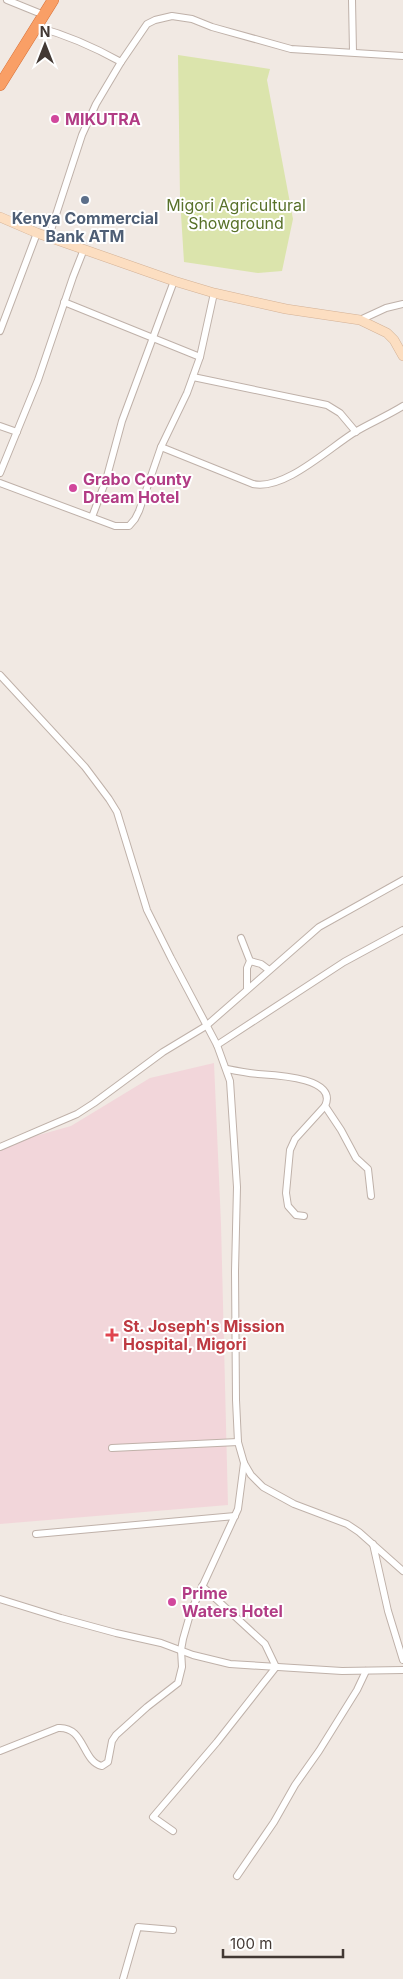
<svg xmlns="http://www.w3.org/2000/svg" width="403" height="1979" viewBox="0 0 403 1979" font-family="Inter,sans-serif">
<rect width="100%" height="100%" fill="#f1e9e3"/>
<polygon fill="#f2d6da" points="214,1063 221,1224 228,1505 0,1524 0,1146 71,1126 150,1078"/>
<polygon fill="#dbe4ac" points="178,55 270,69 267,80 293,219 282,271 258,273 184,262 180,198"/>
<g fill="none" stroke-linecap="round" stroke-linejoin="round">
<g stroke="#bfb1a9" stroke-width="8">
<g id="street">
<polyline points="7,0 44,15"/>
<polyline points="352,0 353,52"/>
<path d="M37 27C67 35 94 47 121 62L147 24 155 20 172 16 192 19 212 27 291 49 403 56"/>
<polyline points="49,236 82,135 96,104 121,62"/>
<polyline points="64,302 200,357"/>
<polyline points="360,320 386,308 403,304"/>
<polyline points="0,331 37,233"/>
<polyline points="193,377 327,405 340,413 356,432"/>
<polyline points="0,426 17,432"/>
<path d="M161 447 253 484C284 491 329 448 355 432 370 423 387 416 403 406"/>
<polyline points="0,473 38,380 73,277 84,249"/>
<polyline points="0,483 115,526 129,526 135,519 139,511 161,447 187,393 200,357 214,293"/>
<polyline points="92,517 106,480 122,421 174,281"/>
<polyline points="0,675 85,767 109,799 117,812 147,910 171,958 217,1045 230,1081 237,1187 235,1271 236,1400 238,1442 244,1463 251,1475 263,1487 294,1504 347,1524 359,1532 403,1571"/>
<polyline points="241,938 250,961 247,968 247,988"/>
<polyline points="250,961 261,964 269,970"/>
<polyline points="217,1045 344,962 403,930"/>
<path d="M227 1069C237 1071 247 1073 258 1074 272 1075 339 1077 325 1106L295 1139 290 1150 286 1193 288 1206 296 1215 304 1216"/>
<polyline points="325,1106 341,1130 356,1158 368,1169 371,1196"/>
<polyline points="0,1147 77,1114 94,1103 163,1052 206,1026 319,927 403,880"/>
<polyline points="112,1448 238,1442"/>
<polyline points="36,1534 235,1516"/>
<polyline points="373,1544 388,1611 403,1660"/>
<polyline points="0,1599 61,1618 116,1633 161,1643 193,1655 230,1664 342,1671 403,1670"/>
<path d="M0 1751 58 1728C85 1726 82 1762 102 1766L108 1762 112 1741 116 1735 147 1707 178 1683 182 1667 181 1650 183 1639 191 1611 238 1509 244 1463"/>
<polyline points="173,1831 153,1817 217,1742 276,1667 265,1644 202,1586"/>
<polyline points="237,1876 274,1822 295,1785 319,1751 357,1690 366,1671"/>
<polyline points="123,1979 138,1927 173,1930"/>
</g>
</g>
<g stroke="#d3b196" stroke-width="10">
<polyline id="secondary" points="0,217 37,233 174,281 214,293 286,309 360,320 387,333 394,340 403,356"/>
</g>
<g stroke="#d76f36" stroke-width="12">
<polyline id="highway" points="0,85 53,0"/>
</g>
<use href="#street" stroke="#fff" stroke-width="6"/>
<use href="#secondary" stroke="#fcdec1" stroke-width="9"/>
<use href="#highway" stroke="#f99f66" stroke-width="11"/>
</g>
<g fill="#d1479c" stroke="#fff" stroke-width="2">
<circle cx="55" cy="119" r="5"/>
<circle cx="73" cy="488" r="5"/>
<circle cx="172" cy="1602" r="5"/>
</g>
<circle fill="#5c6f8a" stroke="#fff" stroke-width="2" cx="85" cy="200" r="5"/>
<path fill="#e0444e" stroke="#fff" stroke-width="2" d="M109.5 1327.5h5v5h5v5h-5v5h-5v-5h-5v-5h5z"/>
<g text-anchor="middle" stroke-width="4" stroke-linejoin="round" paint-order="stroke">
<g font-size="16" font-weight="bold" fill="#b23c85" stroke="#fff" text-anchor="start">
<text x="65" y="125">MIKUTRA</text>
<text x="83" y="485">Grabo County<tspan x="83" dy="18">Dream Hotel</tspan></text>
<text x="182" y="1599">Prime<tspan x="182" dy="18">Waters Hotel</tspan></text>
</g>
<g font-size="16" fill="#587129" stroke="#fff">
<text x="236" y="211">Migori Agricultural<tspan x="236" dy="18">Showground</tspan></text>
</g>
<g font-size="16" font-weight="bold" fill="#4e5e75" stroke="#fff">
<text x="85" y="224">Kenya Commercial<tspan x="85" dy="18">Bank ATM</tspan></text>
</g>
<g font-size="16" font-weight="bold" fill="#be3a42" stroke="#fff" text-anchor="start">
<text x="123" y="1332">St. Joseph's Mission<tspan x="123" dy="18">Hospital, Migori</tspan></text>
</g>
</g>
<g transform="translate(45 45)" stroke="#ffffff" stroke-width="4" paint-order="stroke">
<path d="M0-4L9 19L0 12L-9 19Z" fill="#423833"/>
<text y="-8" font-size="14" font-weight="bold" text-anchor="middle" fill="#423833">N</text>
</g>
<path d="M223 1949v8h120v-8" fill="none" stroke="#423833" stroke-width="2.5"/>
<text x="230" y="1949" font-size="15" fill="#423833" stroke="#ffffff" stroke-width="4" paint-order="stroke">100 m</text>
</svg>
